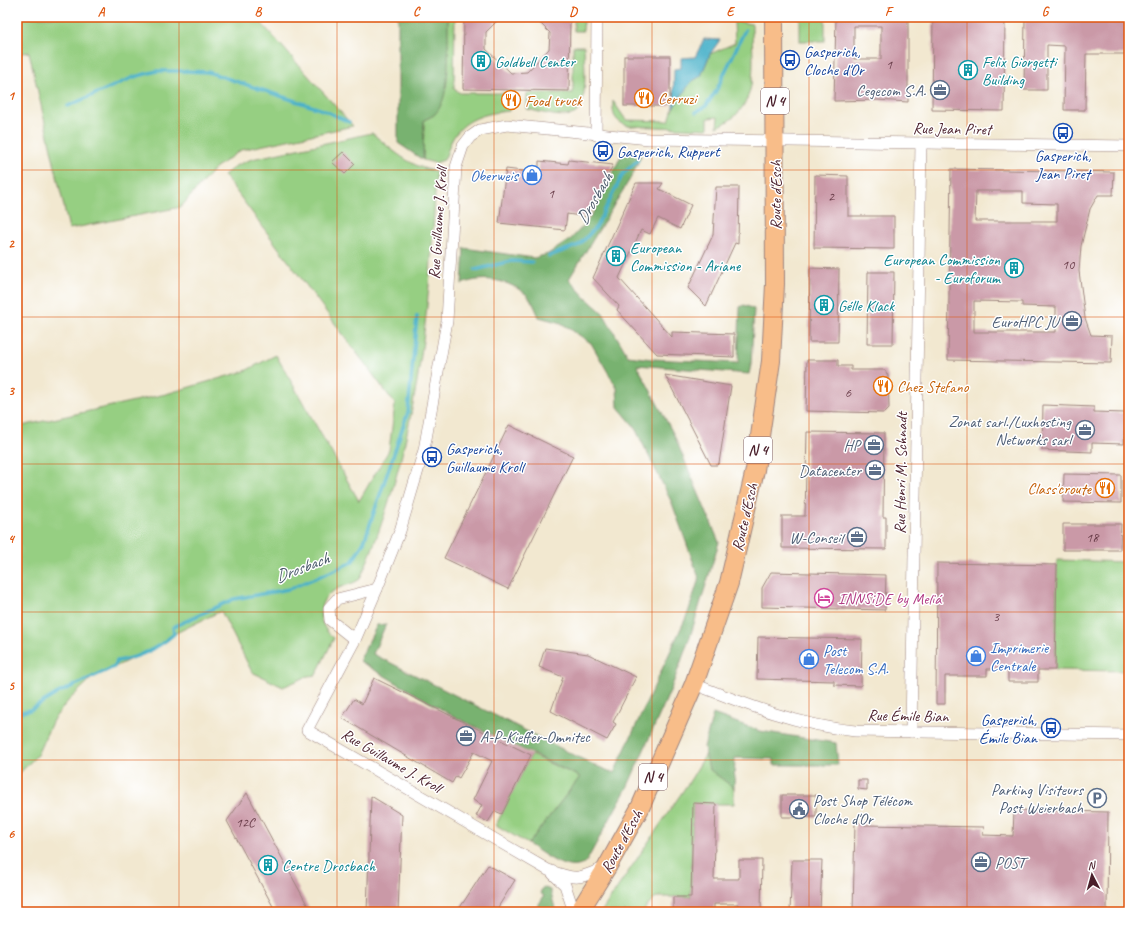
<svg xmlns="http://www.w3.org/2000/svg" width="1146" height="929" viewBox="0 0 1146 929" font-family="Caveat,sans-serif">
<rect width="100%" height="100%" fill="#fff"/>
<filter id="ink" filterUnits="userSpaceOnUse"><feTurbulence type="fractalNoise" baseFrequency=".025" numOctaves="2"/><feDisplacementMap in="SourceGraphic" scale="8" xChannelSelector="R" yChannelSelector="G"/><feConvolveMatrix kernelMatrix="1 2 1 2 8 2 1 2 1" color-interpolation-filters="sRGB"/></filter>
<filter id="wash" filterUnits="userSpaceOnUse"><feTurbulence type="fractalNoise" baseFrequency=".012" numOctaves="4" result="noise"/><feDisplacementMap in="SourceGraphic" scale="16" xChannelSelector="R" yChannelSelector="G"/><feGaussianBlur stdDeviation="0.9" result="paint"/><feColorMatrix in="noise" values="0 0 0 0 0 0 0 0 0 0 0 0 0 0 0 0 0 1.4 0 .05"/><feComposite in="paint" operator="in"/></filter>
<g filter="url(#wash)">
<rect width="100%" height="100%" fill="#f2e8d0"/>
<g fill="#96cf82" stroke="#707756">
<polygon points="17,17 256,17 353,126 241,150 215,168 181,207 69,229 29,52 17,54"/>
<path d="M448 17H455L454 89 460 93H510L509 111C485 113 462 119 451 142 448 148 447 155 444 160L435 163 423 160 424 120 434 115 446 88Z"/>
<polygon points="574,17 584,17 583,31 574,31"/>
<rect x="800" y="17" width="25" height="24"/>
<path d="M734 21 752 24C752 64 762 108 717 127L718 117 708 118V129L628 126C615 121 612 116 613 101L626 120 669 121 673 108 691 82 701 76 710 54 735 43Z"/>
<path d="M573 46H584C584 62 590 112 571 115 558 118 540 112 527 109V93H573Z"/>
<path d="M372 133C391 149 411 168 436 171 430 314 418 445 360 579 352 585 343 585 335 590 314 601 318 627 334 638L316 675 308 676 283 687 252 672 221 611 174 634 164 643 92 678 68 701 53 720 37 755 17 776V427L166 394 245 371 276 355 359 501 389 450 395 404 224 175 237 165 252 159Z"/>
<polygon points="1057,560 1129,562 1129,671 1055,670"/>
<polygon points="706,754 709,769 734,788 734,804 693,804 691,897 657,897 645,908 645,912 601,912 691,779"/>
<polygon points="531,755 580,777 528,844 496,825"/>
</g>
<g fill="#78b270" stroke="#61684e">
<path d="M398 17H448C447 42 453 96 435 114 432 117 427 118 424 120L423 160 398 143Z"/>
<path d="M622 154 641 155 633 174 569 279 584 296 603 313 628 356 652 359 738 363 740 307 744 305 754 309 751 365 749 374 637 365 674 435 719 542 690 637 671 689 627 788 586 862C569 876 543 853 528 844L580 777 453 716 361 662 360 659 377 625 386 624 373 654 594 765 614 773 688 613 699 578 672 503 634 426 618 407 617 388 591 343 561 323 539 317C536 310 532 300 527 295 509 280 484 275 462 284L464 248 534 258 548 254 571 239 584 225 594 211Z"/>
<polygon points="713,714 760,731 836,743 838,765 774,765 774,759 735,758 734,788 709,769 704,747"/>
<polygon points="543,887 550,890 555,908 552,912 534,912 544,896 540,893"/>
</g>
<polygon fill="#4ab1c9" stroke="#4a687a" points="704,39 720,40 710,54 701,76 691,82 673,108 674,69 681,68 681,58 695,57"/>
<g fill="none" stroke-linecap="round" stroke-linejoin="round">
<g stroke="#4ab1c9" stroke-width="3.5">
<polyline points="68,106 134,77 157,71 185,71 208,72 323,110 349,122"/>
<polyline points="696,112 706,106 716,91 745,30"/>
<polyline points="549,256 579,245 596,227 623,174 638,160"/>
<polyline points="475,270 511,261 532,262"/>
<path d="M17 713 30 710 58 693 114 667 117 661C138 658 158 648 174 634L173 627 234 599 289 589 337 569 352 562 364 542 408 412 417 316"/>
</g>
</g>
<g id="blocks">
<g fill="#ca99a7" fill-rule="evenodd">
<polygon points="464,17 501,17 486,32 486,49 511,73 527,72 549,49 550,33 534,17 570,17 569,91 463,89"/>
<path d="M836 17H908V102L878 100 834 101ZM854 26H881V59H854Z"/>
<polygon points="933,17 1005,17 1004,111 932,110"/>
<polygon points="1025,17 1129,17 1128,54 1086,54 1085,110 1064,110 1065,46 1047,45 1047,90 1024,90"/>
<rect x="624" y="56" width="46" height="50"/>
<polygon points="343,152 355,164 345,174 332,162"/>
<polygon points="569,160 613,165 587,217 567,214 565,230 499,223 506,169 539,173 539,161 568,164"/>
<path d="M951 169 1114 172 1113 195H1098L1090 209 1081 246 1079 271 1085 318 1091 335 1112 336 1111 363 948 360ZM976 191H1023V203L1057 204V221H975ZM974 301 1022 302V306L1056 307V332H974Z"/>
<polygon points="815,175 848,176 848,216 894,216 894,249 814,248"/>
<polygon points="636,183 663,183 659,189 691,205 680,229 658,218 650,234 641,230 619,278 672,337 672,332 734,334 734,357 657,354 617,310 619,306 593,278"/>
<polygon points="716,187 739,187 738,244 735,243 706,306 688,288 713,235"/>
<polygon points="810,268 839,269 838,342 809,342"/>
<polygon points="868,272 894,272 893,344 867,344"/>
<polygon points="807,360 838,360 838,366 851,366 851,370 885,370 888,376 889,408 884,413 806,411"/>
<polygon points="665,375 731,386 719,463 717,465 711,465"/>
<polygon points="1043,405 1094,407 1094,412 1125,413 1124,444 1092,443 1092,452 1042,450"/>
<polygon points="509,425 573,456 508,589 444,558"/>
<polygon points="807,432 884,433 883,517 886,517 886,549 782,548 782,516 805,516"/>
<polygon points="1064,474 1121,475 1121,503 1063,502"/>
<polygon points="1063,524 1121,524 1120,550 1063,550"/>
<polygon points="937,563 1057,565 1055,670 1038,670 1038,682 1008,682 1008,669 987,669 987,676 945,676 945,704 936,704"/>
<polygon points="771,572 886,575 885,610 762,607 762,588"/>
<polygon points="758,637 862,639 861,686 834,685 834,681 757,679"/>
<polygon points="545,648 588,654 636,677 613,722 616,724 607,740 551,711 563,677 539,667"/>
<polygon points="374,678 531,755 502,814 495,811 488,822 476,816 482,805 473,800 492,761 474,752 459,778 456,776 452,783 342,718 354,699 362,704"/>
<polygon points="858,780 867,780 867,790 858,789"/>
<polygon points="247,793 254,806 311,912 276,912 227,821"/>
<rect x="782" y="795" width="34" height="22"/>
<polygon points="371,796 402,815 398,912 367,912"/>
<polygon points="693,803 716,804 714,879 739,879 739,860 762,860 761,912 738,912 738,904 714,904 714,912 673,912 673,897 691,897"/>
<polygon points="1014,810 1108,812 1107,912 853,912 855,823 864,823 864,825 984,827 983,835 1013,836"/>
<polygon points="792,860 822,860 820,912 790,912"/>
<polygon points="488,865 515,880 495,912 457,912"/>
</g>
</g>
</g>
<g filter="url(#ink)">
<use href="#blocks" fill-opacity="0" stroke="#9e847e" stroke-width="1"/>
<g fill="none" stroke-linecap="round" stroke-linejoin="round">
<g stroke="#9e847e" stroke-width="12">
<g id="minor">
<polyline points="596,135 597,17"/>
<polyline points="355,640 330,620 329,608 337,599 377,589"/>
<path d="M694 684C747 705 798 725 855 731L1129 735"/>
<polyline points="911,732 921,143"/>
<path d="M606 867C578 879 578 881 548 870L307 730 355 640 377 589 400 531 424 450 447 321 456 167 463 146 470 137 480 130 507 125 649 139 1129 146"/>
<polyline points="553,874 565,885 574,912"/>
</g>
</g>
<g stroke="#9e847e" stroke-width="20">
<polyline id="primary" points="579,912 607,867 640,808 694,684 729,583 755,470 771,361 775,284 774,17"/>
</g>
<use href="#minor" stroke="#fff" stroke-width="11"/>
<use href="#primary" stroke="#f8bd89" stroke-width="18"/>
</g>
</g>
<path fill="none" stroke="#e0560e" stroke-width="1" stroke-opacity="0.55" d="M179 17V912M337 17V912M494 17V912M652 17V912M809 17V912M967 17V912M17 170H1129M17 317H1129M17 464H1129M17 612H1129M17 760H1129"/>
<defs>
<g id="bus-ring" transform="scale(1)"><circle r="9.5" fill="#fff" stroke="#1a4fb4" stroke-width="1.5"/><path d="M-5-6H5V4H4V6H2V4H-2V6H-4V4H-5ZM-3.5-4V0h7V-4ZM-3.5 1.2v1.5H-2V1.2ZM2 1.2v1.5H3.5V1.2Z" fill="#1a4fb4"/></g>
<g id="building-ring" transform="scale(1)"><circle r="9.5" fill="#fff" stroke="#0f9aa8" stroke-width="1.5"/><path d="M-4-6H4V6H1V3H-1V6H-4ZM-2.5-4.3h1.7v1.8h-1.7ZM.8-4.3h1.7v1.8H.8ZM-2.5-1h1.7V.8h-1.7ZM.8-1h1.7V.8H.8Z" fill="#0f9aa8"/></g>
<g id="office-ring" transform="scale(1)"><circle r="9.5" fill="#fff" stroke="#5c6f8a" stroke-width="1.5"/><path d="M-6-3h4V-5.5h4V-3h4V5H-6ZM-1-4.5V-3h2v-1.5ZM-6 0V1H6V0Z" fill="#5c6f8a"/></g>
<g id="restaurant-ring" transform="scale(1)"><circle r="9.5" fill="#fff" stroke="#e8710a" stroke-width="1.5"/><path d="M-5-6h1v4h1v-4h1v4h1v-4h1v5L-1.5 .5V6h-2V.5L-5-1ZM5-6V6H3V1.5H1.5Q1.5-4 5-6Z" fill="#e8710a"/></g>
<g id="shop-ring" transform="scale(1)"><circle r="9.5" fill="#fff" stroke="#3f7fe0" stroke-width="1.5"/><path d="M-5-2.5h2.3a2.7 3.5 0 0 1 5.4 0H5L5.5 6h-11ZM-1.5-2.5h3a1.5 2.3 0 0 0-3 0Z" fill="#3f7fe0"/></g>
<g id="hotel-ring" transform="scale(1)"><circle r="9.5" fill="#fff" stroke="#d1479c" stroke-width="1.5"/><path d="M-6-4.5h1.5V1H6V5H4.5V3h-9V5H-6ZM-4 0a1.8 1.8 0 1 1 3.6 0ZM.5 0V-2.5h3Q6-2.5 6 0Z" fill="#d1479c"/></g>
<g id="parking-ring" transform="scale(1)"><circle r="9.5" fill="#fff" stroke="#5c6f8a" stroke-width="1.5"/><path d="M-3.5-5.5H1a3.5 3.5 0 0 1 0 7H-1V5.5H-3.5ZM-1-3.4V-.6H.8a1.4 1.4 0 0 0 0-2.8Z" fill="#5c6f8a"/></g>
<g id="civic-ring" transform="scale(1)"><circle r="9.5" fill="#fff" stroke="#5c6f8a" stroke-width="1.5"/><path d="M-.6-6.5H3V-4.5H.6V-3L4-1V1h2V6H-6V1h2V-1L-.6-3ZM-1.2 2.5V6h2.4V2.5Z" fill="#5c6f8a"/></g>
</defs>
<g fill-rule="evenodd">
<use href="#bus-ring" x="790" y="60"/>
<use href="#building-ring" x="481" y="61"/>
<use href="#building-ring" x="968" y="70"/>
<use href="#office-ring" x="940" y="90"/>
<use href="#restaurant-ring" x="644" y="98"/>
<use href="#restaurant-ring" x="511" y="100"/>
<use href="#bus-ring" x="1063" y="133"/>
<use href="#bus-ring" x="603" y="151"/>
<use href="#shop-ring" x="532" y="175"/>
<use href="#building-ring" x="616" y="256"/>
<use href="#building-ring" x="1014" y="268"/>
<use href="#building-ring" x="824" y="305"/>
<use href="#office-ring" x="1072" y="321"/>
<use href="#restaurant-ring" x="883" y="386"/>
<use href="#office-ring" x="1085" y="430"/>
<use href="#office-ring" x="874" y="445"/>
<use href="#bus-ring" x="432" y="457"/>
<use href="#office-ring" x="875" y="470"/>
<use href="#restaurant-ring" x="1105" y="488"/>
<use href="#office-ring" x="857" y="537"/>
<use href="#hotel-ring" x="824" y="598"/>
<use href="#shop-ring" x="976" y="656"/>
<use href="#shop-ring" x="809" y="659"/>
<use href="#bus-ring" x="1051" y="728"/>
<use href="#office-ring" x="466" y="736"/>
<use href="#parking-ring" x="1097" y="798"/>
<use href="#civic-ring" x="799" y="809"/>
<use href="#office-ring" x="981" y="862"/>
<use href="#building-ring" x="268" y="865"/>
</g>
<g text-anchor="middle" stroke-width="3" stroke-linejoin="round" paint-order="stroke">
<g font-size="14" fill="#6a3e4a">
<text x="889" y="69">1</text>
<text x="551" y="198">1</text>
<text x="831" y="201">2</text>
<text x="1068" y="269">10</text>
<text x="848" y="397">6</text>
<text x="1092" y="542">18</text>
<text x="996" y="621">3</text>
<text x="245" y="827">12C</text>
</g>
<g fill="#fff" stroke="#80626b" stroke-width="1">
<rect x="761" y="88" width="28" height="26" rx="3"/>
<rect x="744" y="437" width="28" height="26" rx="3"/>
<rect x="639" y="764" width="28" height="26" rx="3"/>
</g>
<g font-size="15" font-weight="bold" fill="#4a1f2b">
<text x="775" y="106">N 4</text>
<text x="758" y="455">N 4</text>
<text x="653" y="782">N 4</text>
</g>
<g font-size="16" fill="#164399" stroke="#fff" text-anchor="start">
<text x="804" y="57">Gasperich,<tspan x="804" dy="18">Cloche d'Or</tspan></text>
<text x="617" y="157">Gasperich, Ruppert</text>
<text x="1063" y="161" text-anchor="middle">Gasperich,<tspan x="1063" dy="18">Jean Piret</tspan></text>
<text x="446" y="454">Gasperich,<tspan x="446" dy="18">Guillaume Kroll</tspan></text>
<text x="1037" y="725" text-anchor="end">Gasperich,<tspan x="1037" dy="18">Émile Bian</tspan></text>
</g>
<g font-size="16" fill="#0d838f" stroke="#fff" text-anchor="start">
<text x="495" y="67">Goldbell Center</text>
<text x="982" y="67">Felix Giorgetti<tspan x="982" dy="18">Building</tspan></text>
<text x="630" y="253">European<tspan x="630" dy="18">Commission - Ariane</tspan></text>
<text x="1000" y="265" text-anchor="end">European Commission<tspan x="1000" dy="18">- Euroforum</tspan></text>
<text x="838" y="311">Gélle Klack</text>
<text x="282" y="871">Centre Drosbach</text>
</g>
<g font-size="16" fill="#4e5e75" stroke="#fff" text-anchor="end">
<text x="926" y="96">Cegecom S.A.</text>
<text x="1058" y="327">EuroHPC JU</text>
<text x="1071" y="427">Zonat sarl./Luxhosting<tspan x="1071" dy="18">Networks sarl</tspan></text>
<text x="860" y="451">HP</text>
<text x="861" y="476">Datacenter</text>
<text x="843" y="543">W-Conseil</text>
<text x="480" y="742" text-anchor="start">A-P-Kieffer-Omnitec</text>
<text x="1083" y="795">Parking Visiteurs<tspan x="1083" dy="18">Post Weierbach</tspan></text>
<text x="813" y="806" text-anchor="start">Post Shop Télécom<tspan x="813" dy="18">Cloche d'Or</tspan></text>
<text x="995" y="868" text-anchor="start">POST</text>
</g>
<g font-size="16" fill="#c56008" stroke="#fff" text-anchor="start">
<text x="658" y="104">Cerruzi</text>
<text x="525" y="106">Food truck</text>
<text x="897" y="392">Chez Stefano</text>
<text x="1091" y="494" text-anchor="end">Class'croute</text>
</g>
<g font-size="16" fill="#4a1f2b" stroke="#fff">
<text transform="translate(952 128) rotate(1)" y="6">Rue Jean Piret</text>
<text transform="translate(775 195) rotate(-90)" y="6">Route d'Esch</text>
<text transform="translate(437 223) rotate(-86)" y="6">Rue Guillaume J. Kroll</text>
<text transform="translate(900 473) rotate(-89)" y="6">Rue Henri M. Schnadt</text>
<text transform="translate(744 517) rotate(-77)" y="6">Route d'Esch</text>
<text transform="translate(908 715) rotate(1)" y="6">Rue Émile Bian</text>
<text transform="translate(392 760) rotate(30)" y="6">Rue Guillaume J. Kroll</text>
<text transform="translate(621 841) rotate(-61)" y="6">Route d'Esch</text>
</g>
<g font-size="16" fill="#366cbe" stroke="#fff" text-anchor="start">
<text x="518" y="181" text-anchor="end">Oberweis</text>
<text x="990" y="653">Imprimerie<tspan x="990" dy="18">Centrale</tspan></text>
<text x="823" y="656">Post<tspan x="823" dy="18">Telecom S.A.</tspan></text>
</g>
<g font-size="16" fill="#b23c85" stroke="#fff" text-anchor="start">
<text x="838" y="604">INNSiDE by Meliá</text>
</g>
<g font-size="17" font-style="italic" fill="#4a596a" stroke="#fff">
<text transform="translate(594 198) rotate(-60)" y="6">Drosbach</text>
<text transform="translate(302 567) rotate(-21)" y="6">Drosbach</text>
</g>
</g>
<rect width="1146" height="929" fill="none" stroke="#fff" stroke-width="44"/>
<g transform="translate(1092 875) rotate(354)" stroke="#ffffff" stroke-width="3" paint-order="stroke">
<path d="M0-3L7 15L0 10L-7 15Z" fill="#4a1f2b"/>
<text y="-6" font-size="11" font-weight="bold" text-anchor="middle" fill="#4a1f2b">N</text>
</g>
<rect x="22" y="22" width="1102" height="885" fill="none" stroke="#e0560e" stroke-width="1.5"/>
<g font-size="13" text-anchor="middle" font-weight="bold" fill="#e0560e">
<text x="101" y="16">A</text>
<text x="258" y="16">B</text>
<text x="416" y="16">C</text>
<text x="573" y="16">D</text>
<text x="730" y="16">E</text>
<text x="888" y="16">F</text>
<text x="1045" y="16">G</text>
<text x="11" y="100">1</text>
<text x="11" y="248">2</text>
<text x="11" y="395">3</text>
<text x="11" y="543">4</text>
<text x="11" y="690">5</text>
<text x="11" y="838">6</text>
</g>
</svg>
